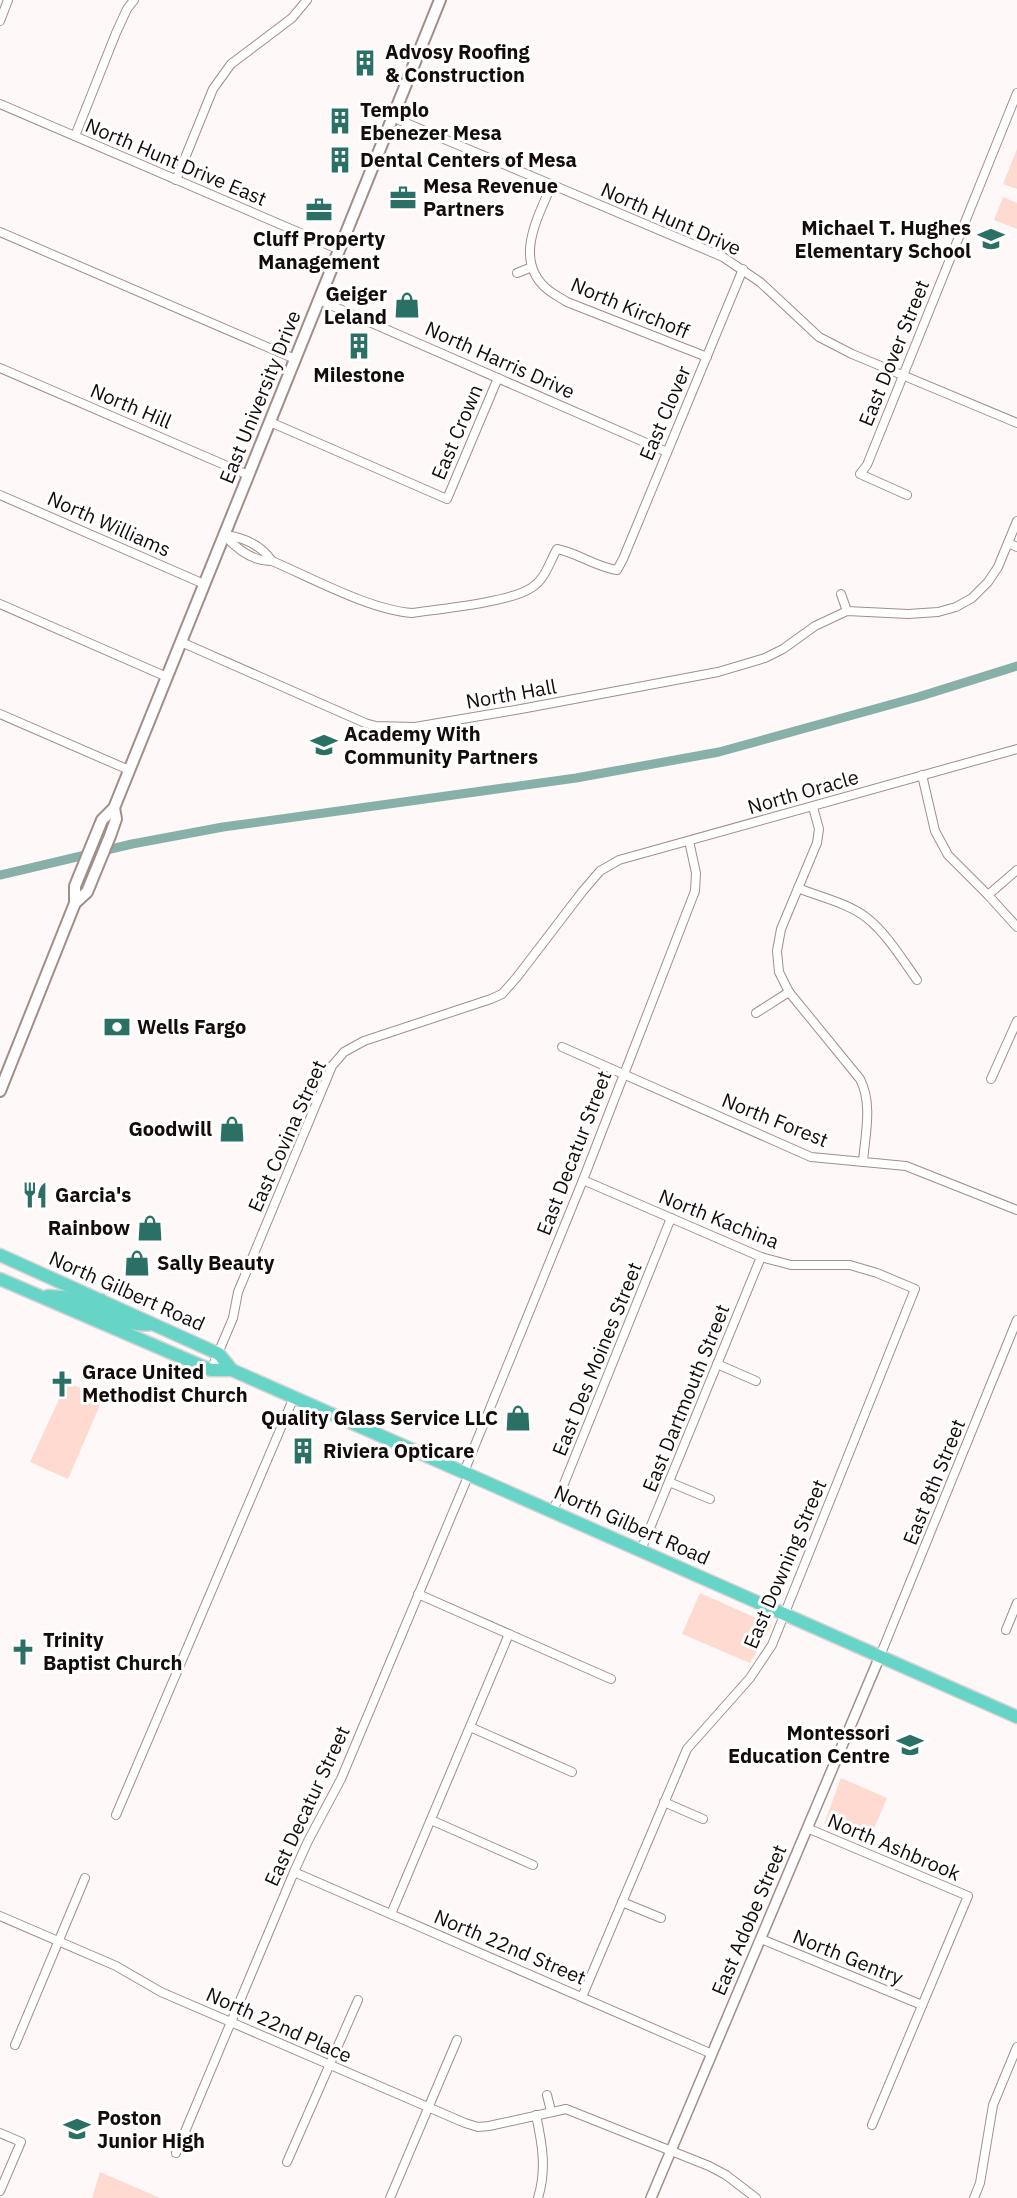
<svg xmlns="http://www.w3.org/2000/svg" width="1017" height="2198" viewBox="0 0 1017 2198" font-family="'IBM Plex Sans',sans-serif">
<rect width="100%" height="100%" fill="#fef9f8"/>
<g fill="#fedad0">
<polygon points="1017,149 1017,189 1003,184"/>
<polygon points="1003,197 1017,203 1017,229 994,220"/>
<polygon points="67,1382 103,1398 68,1479 30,1462"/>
<polygon points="700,1593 772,1625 750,1663 682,1634"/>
<polygon points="841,1778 887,1798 868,1843 824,1824"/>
<polygon points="100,2172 160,2198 92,2198"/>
</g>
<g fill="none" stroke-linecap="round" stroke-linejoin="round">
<polyline stroke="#87b0a8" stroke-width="9" points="0,875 132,844 223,827 576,778 719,752 918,697 1017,666"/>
<g stroke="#a28e88" stroke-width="10">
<g id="minor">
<polyline points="0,21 8,0"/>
<polyline points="0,104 340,250"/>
<polyline points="392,117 723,257 760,282 819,337 852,354 1017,423"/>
<polyline points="75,136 116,33 127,9 134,0"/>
<polyline points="176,180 213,89 231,64 292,18 307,0"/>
<path d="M552 184C538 217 513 260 547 289 553 294 561 298 567 302L707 357"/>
<polyline points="0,232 295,359"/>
<polyline points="517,273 532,267"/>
<polyline points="319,300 667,452"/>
<polyline points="0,368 248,475"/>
<polyline points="270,422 447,499 498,378"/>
<polyline points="0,495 204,584"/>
<polyline points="907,495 860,474 867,465 1017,93"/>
<path d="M224 535C236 548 253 562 272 561 312 578 370 610 412 613 439 609 511 602 531 588 545 580 549 563 557 549 578 553 596 567 617 570L623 559 743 269"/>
<path d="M224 535C243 537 260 544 272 561"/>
<polyline points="1008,543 1017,547"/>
<polyline points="841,594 847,611"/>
<polyline points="0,604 167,677"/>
<polyline points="181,642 365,723 376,726 415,727 521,709 718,672 765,658 783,649 815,626 847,611 908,614 938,612 956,607 972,598 988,582 998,567 1017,521"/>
<polyline points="0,714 129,770"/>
<polyline points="922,775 935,831 948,855 988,895 1017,927"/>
<path d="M813 807 819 829 817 843 781 929 777 951 779 972 789 992 860 1079C873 1104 865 1135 863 1162"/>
<path d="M798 888C820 897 848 903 867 918 887 934 902 959 917 980"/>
<polyline points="988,895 1017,870"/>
<polyline points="756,1013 789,992"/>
<polyline points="562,1047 811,1157 906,1166 1017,1210"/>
<polyline points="991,1079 1017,1021"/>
<polyline points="717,1364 756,1381"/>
<polyline points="211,1370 233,1318 238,1292 332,1066 344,1052 364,1041 491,999 502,994 517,977 582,892 600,871 619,860 1017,749"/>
<polyline points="464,1472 583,1180 695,891 696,873 689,841"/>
<polyline points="669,1482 710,1499"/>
<polyline points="553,1511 671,1218"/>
<polyline points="641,1550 761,1257"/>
<polyline points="418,1594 611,1679"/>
<polyline points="1006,1630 1017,1603"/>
<polyline points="880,1656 1017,1320"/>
<polyline points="470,1727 572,1772"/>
<polyline points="664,1802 703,1819"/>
<polyline points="116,1815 294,1397"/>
<polyline points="431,1820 533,1865"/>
<polyline points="807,1828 968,1896 872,2125"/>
<polyline points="294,1872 712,2054"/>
<polyline points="622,1902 661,1918"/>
<polyline points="391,1914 509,1634"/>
<polyline points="0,1916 116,1966 161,1992 465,2123 478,2127 489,2126 566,2109 709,2166 726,2175 756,2198"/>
<polyline points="761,1939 922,2005"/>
<polyline points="582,1997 687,1749 750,1678 772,1645 915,1289 877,1273 850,1265 791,1265 761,1257 583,1180"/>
<polyline points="15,2045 85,1878"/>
<polyline points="547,2095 551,2111"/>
<path d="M536 2115C542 2143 547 2169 538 2198"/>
<polyline points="0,2133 21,2142 0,2191"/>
<polyline points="176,2153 294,1872 308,1841 341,1779 469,1474"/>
<polyline points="287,2162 358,2000"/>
<polyline points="390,2198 457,2040"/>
<polyline points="974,2198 980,2183 993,2105 1017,2047"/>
</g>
</g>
<g stroke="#a28e88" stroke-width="12">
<polyline id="tertiary" points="651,2198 880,1656"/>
</g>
<g stroke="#a28e88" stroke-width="14">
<g id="secondary">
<polyline points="75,903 87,892 110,836 116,819 114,808"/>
<polyline points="0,1091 75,903 75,886 102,820 114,808 440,0"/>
</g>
</g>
<g stroke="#d5d3d3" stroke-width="15">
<g id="primary">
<polyline points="0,1255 219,1354 232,1370"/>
<polyline points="0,1279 211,1370 232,1370 1017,1717"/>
<polyline points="48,1296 63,1297 90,1306 101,1300"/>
<path d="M93 1319 97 1314 101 1313C119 1317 132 1327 151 1324"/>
</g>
</g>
<use href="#minor" stroke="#fff" stroke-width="8"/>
<use href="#tertiary" stroke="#fff" stroke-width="9"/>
<use href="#secondary" stroke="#fff" stroke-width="10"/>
<use href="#primary" stroke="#66d4c7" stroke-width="12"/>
</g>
<defs>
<g id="building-bare" transform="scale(2.07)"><path d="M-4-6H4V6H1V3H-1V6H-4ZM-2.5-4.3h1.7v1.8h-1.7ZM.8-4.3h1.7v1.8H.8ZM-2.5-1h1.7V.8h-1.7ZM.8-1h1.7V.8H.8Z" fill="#2a7064" stroke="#fff" stroke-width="2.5" paint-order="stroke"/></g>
<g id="office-bare" transform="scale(2.07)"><path d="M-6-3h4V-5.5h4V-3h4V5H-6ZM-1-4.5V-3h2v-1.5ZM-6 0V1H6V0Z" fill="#2a7064" stroke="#fff" stroke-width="2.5" paint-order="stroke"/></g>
<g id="school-bare" transform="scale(2.07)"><path d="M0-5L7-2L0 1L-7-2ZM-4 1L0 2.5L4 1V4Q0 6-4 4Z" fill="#2a7064" stroke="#fff" stroke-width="2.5" paint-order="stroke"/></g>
<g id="shop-bare" transform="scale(2.07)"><path d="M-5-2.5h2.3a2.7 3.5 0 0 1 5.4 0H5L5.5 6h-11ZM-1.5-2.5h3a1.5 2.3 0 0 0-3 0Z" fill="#2a7064" stroke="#fff" stroke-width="2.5" paint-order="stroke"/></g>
<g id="bank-bare" transform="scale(2.07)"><path d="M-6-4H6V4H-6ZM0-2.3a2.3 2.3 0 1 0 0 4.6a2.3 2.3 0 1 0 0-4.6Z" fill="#2a7064" stroke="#fff" stroke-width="2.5" paint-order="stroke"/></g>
<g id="restaurant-bare" transform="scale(2.07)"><path d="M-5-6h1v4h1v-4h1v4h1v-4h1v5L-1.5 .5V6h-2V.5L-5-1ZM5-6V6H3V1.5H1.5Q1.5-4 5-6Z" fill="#2a7064" stroke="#fff" stroke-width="2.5" paint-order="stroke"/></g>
<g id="church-bare" transform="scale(2.07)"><path d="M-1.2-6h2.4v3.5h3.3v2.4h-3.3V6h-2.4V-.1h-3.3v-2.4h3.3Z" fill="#2a7064" stroke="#fff" stroke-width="2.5" paint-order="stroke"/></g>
</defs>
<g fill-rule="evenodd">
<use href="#building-bare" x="365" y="63"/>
<use href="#building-bare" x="340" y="121"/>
<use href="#building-bare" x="340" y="160"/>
<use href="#office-bare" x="403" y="198"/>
<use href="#office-bare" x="319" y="210"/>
<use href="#school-bare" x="991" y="239"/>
<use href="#shop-bare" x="407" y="305"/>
<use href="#building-bare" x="359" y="346"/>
<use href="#school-bare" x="324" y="745"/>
<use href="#bank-bare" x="117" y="1027"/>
<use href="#shop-bare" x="232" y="1129"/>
<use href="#restaurant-bare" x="35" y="1195"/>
<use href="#shop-bare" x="150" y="1228"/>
<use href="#shop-bare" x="137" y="1263"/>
<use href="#church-bare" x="62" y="1384"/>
<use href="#shop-bare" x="518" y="1418"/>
<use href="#building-bare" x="303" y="1451"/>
<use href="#church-bare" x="23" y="1652"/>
<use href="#school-bare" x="910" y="1745"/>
<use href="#school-bare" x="77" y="2129"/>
</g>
<g text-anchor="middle" stroke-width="6" stroke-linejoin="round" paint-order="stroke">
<g font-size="20" font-weight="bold" fill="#130c0a" stroke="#fff" text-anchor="start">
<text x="385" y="59">Advosy Roofing<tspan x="385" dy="23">&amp; Construction</tspan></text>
<text x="360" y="117">Templo<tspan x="360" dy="23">Ebenezer Mesa</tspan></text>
<text x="360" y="167">Dental Centers of Mesa</text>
<text x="423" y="193">Mesa Revenue<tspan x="423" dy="23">Partners</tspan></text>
<text x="971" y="235" text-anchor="end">Michael T. Hughes<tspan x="971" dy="23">Elementary School</tspan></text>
<text x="319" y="246" text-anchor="middle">Cluff Property<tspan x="319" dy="23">Management</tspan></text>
<text x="387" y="301" text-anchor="end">Geiger<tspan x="387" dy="23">Leland</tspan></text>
<text x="359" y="382" text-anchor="middle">Milestone</text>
<text x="344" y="741">Academy With<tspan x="344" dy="23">Community Partners</tspan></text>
<text x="137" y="1034">Wells Fargo</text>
<text x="212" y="1136" text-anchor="end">Goodwill</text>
<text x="55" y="1202">Garcia's</text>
<text x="130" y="1235" text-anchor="end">Rainbow</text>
<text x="157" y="1270">Sally Beauty</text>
<text x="82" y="1379">Grace United<tspan x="82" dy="23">Methodist Church</tspan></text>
<text x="498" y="1425" text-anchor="end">Quality Glass Service LLC</text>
<text x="323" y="1458">Riviera Opticare</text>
<text x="43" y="1647">Trinity<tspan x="43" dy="23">Baptist Church</tspan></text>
<text x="890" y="1740" text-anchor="end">Montessori<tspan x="890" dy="23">Education Centre</tspan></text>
<text x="97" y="2125">Poston<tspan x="97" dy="23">Junior High</tspan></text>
</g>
<g font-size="20" fill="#130c0a" stroke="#fff">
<text transform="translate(176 162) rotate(23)" y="7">North Hunt Drive East</text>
<text transform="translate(671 219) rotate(24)" y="7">North Hunt Drive</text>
<text transform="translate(630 308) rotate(23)" y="7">North Kirchoff</text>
<text transform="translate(894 353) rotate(-68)" y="7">East Dover Street</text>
<text transform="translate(500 360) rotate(24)" y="7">North Harris Drive</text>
<text transform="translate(260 397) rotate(-68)" y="7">East University Drive</text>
<text transform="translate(131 406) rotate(23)" y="7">North Hill</text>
<text transform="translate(665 413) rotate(-67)" y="7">East Clover</text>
<text transform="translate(457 432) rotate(-67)" y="7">East Crown</text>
<text transform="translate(109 524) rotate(24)" y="7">North Williams</text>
<text transform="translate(511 694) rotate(-10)" y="7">North Hall</text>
<text transform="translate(803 792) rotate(-16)" y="7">North Oracle</text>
<text transform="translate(775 1120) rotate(22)" y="7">North Forest</text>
<text transform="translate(287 1136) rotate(-66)" y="7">East Covina Street</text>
<text transform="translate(574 1153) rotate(-69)" y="7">East Decatur Street</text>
<text transform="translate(719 1219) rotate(22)" y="7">North Kachina</text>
<text transform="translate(127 1291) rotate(24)" y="7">North Gilbert Road</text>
<text transform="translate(597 1359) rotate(-68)" y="7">East Des Moines Street</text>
<text transform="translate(686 1398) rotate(-68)" y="7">East Dartmouth Street</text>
<text transform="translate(934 1482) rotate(-68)" y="7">East 8th Street</text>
<text transform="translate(632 1525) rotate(24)" y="7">North Gilbert Road</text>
<text transform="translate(785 1564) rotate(-67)" y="7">East Downing Street</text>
<text transform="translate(307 1806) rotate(-65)" y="7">East Decatur Street</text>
<text transform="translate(894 1847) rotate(23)" y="7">North Ashbrook</text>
<text transform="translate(749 1920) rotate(-67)" y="7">East Adobe Street</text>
<text transform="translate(510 1947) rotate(23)" y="7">North 22nd Street</text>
<text transform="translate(848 1957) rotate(22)" y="7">North Gentry</text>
<text transform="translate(279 2025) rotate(24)" y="7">North 22nd Place</text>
</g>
</g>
</svg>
